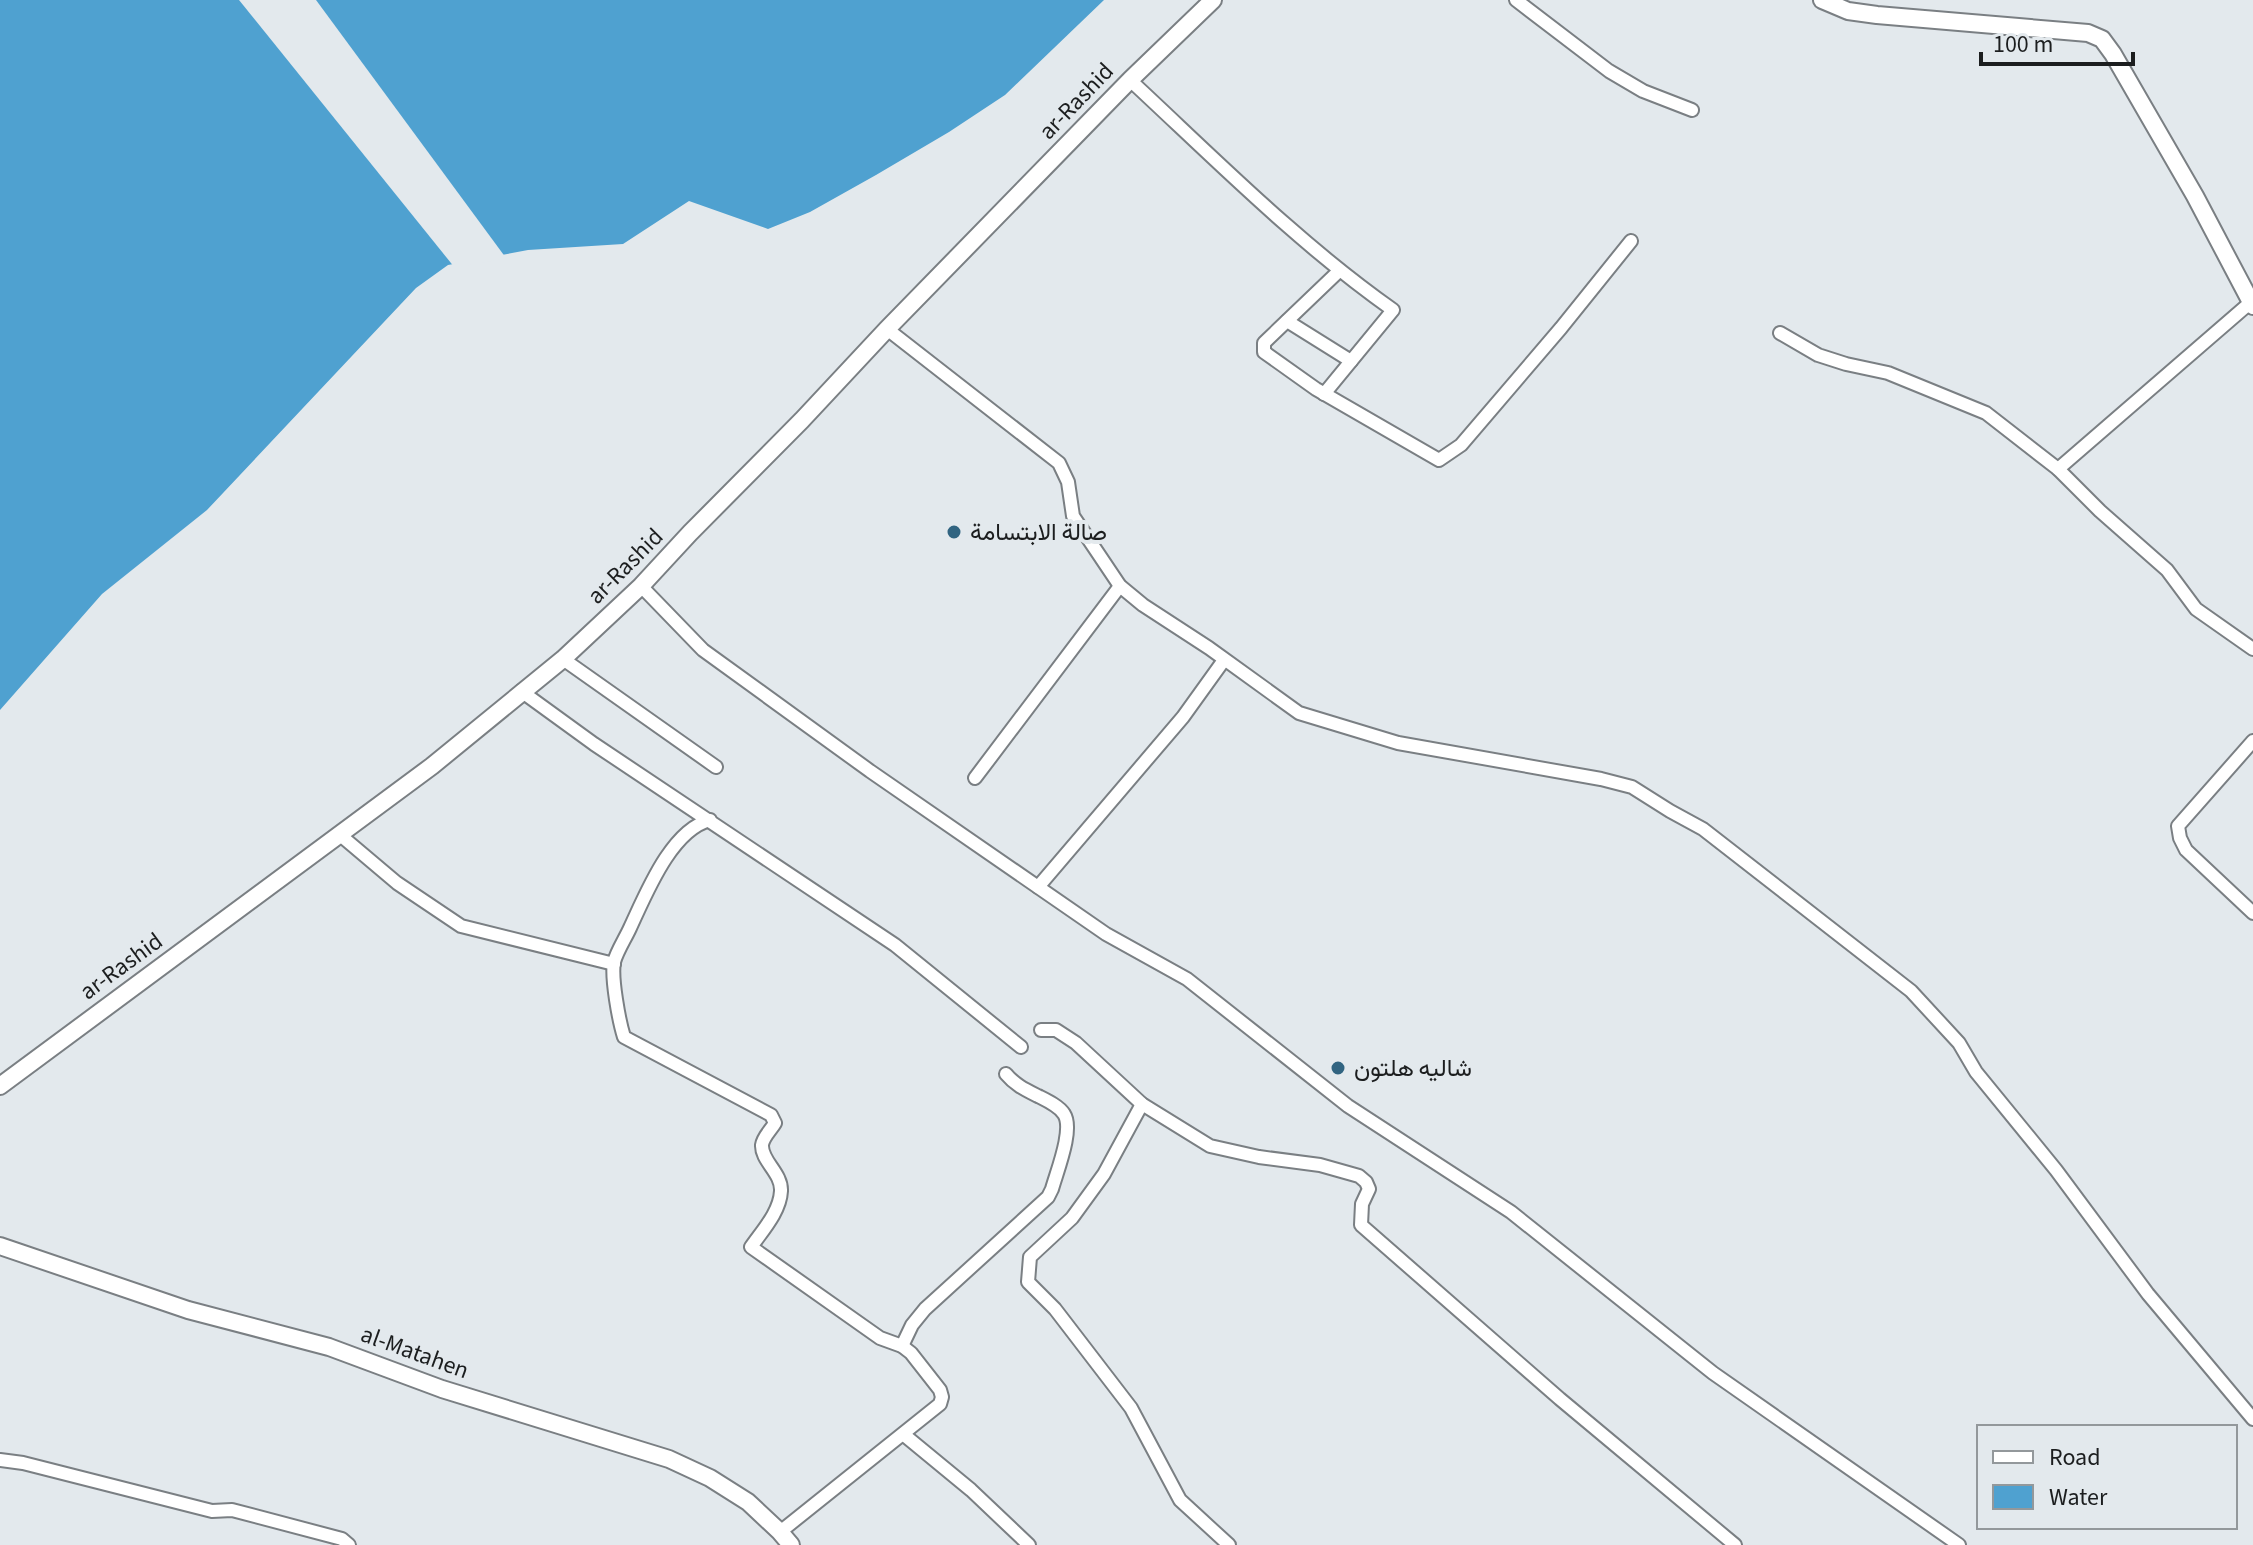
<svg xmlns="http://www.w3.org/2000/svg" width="2253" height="1545" viewBox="0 0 2253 1545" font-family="'Source Sans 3',Vazirmatn,sans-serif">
<rect width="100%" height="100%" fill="#e3e9ed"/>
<polygon fill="#4fa1d0" points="0,0 1104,0 1005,95 949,132 876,175 810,212 768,229 689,201 623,244 528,250 448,265 416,288 207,510 102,594 0,710"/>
<polygon fill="#e3e9ed" points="239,0 316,0 506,258 455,268"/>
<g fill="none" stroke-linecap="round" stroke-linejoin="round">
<g stroke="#7a7f83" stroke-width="16">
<g id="street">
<polyline points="1516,0 1609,71 1643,91 1692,110"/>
<path d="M1130 80C1215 159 1298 243 1393 310L1324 394"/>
<polyline points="1339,271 1267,340 1264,343 1264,352 1316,389 1439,460 1461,445 1561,328 1631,241"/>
<polyline points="1287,321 1351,361"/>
<polyline points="887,329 1059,463 1068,482 1073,516 1120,586 1143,605 1209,648 1299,713 1398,743 1601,779 1632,787 1670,811 1703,829 1911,991 1959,1043 1976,1072 2056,1170 2148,1294 2253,1419"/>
<polyline points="1780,333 1818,355 1846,364 1888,373 1986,413 2058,469 2100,511 2167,570 2196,609 2253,649"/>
<polyline points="2058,469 2251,302"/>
<polyline points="641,586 703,650 870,771 1106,934 1187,979 1348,1106 1511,1212 1713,1373 1959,1545"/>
<polyline points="563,659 716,767"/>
<polyline points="521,691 594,744 895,945 1021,1047"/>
<polyline points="2253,741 2178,826 2180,838 2186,850 2253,913"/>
<polyline points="975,778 1120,586"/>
<path d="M710 820C671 830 646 894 630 928 625 939 617 951 614 962 611 978 619 1021 624 1037L771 1115 775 1123C771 1130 763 1137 762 1145 761 1161 782 1173 781 1191 780 1212 762 1231 751 1247L880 1338 902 1346 911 1353 940 1390 942 1397 940 1404 780 1532"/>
<polyline points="339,834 397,883 461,926 614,964"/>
<polyline points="1038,887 1183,717 1224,660"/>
<polyline points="1041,1030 1056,1030 1076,1043 1142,1104 1210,1146 1259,1157 1320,1165 1359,1176 1366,1182 1369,1189 1362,1204 1361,1225 1560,1399 1735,1545"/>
<polyline points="1142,1104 1104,1174 1072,1218 1030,1257 1028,1282 1055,1309 1131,1408 1180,1500 1229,1545"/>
<path d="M902 1346 912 1325 925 1309 1048 1197 1052 1189C1057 1171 1074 1129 1064 1114 1059 1106 1046 1100 1038 1096 1026 1090 1015 1085 1006 1074"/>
<polyline points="903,1434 971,1490 1029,1545"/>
<polyline points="0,1460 23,1463 212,1511 232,1510 342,1539 349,1545"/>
</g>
</g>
<g stroke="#7a7f83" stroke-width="20">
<g id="secondary">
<polyline points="1822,0 1848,11 1877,15 2088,33 2102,39 2113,54 2195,196 2253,306"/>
<polyline points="0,1086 432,766 563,659 641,586 690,533 802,420 887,329 1130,80 1213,0"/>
<polyline points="0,1246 188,1310 329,1347 442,1389 669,1459 710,1478 748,1502 780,1532 791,1545"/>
</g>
</g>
<use href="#street" stroke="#fff" stroke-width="12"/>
<use href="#secondary" stroke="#fff" stroke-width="16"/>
</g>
<g fill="#316481" stroke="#e3e9ed" stroke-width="3">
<circle cx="954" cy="532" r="8"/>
<circle cx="1338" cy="1068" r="8"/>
</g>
<g text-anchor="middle" stroke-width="8" stroke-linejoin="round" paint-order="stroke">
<g font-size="24" fill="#1c1e1f" stroke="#e3e9ed">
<text transform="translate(1076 101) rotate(-46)" y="8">ar-Rashid</text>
<text transform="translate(625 566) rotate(-45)" y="8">ar-Rashid</text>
<text transform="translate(121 966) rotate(-36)" y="8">ar-Rashid</text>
<text transform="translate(415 1352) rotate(20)" y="8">al-Matahen</text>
</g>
<g font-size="24" fill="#1c1e1f" stroke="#e3e9ed" text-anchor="start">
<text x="970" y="540">صالة الابتسامة</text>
<text x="1354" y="1076">شاليه هلتون</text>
</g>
</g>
<rect x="1977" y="1425" width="260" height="104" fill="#e3e9ed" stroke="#93989b" stroke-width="2"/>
<rect x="1993" y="1451" width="40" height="12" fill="#ffffff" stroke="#93989b" stroke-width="2"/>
<text x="2049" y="1465" font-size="24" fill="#1c1e1f">Road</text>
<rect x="1993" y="1485" width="40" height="24" fill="#4fa1d0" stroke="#93989b" stroke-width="2"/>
<text x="2049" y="1505" font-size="24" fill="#1c1e1f">Water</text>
<path d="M1981 52v12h152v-12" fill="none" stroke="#1c1e1f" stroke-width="4"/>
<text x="1993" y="52" font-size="24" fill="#1c1e1f" stroke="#e3e9ed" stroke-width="6" paint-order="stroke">100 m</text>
</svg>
